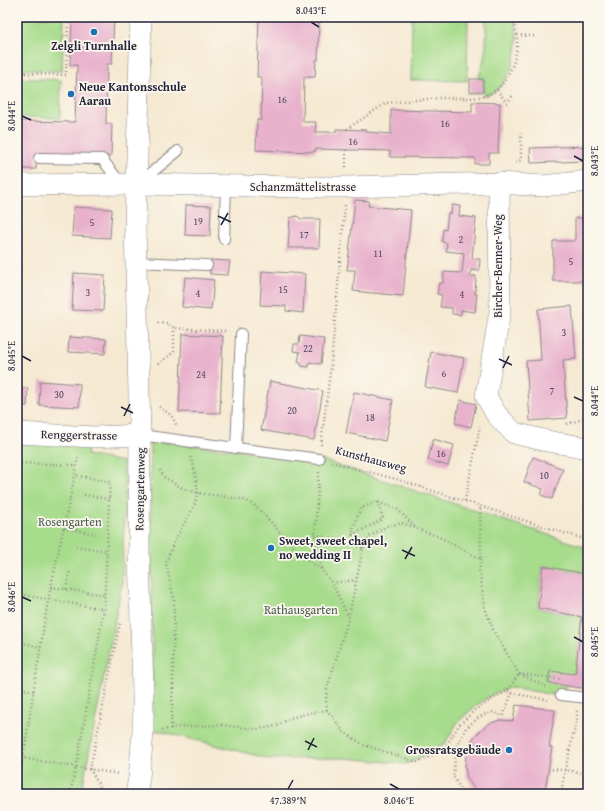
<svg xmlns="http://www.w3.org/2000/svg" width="605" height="811" viewBox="0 0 605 811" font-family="'Gentium Book Plus',serif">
<rect width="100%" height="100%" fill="#fbf7ec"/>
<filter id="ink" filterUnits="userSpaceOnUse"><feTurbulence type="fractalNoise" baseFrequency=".025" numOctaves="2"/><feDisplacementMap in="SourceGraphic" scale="8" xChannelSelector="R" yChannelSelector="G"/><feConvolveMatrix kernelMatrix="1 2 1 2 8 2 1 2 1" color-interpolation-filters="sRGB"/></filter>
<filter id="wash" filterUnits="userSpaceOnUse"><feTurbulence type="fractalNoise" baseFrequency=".012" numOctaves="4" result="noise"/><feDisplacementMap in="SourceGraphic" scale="16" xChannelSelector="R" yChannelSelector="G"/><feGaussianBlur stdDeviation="0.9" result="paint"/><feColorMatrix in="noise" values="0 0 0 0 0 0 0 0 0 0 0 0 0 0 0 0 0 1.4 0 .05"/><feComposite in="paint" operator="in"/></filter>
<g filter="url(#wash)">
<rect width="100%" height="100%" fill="#f5e9d2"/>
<g fill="#a7dc8c" stroke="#647f64">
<polygon points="17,17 64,17 62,71 17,69"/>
<polygon points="412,17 468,17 467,81 411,80"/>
<path d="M485 17H513C515 23 517 30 517 36 518 53 511 79 496 90 493 93 488 94 485 96L483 92V79H478C486 57 488 40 485 17Z"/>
<polygon points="17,78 61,80 60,118 17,117"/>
<polygon points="17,441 89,445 87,455 123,462 125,484 122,584 81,794 17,794"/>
<polygon points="150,441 319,459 588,548 588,581 586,580 587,574 543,566 538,608 582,617 575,674 561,695 553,695 512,687 491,695 474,707 457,723 446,742 439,747 407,764 346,758 270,759 160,731 150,730 153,715"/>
</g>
<g id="blocks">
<g fill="#e8b1cc">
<polygon points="72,17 114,17 112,64 107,64 106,124 112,124 111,156 36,155 36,169 17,169 17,149 21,149 22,121 75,122 77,65 70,65"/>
<polygon points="259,17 319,17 318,60 316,60 315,77 304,77 303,122 316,122 315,132 336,132 336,129 367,130 367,132 391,134 391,110 472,112 472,102 500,103 498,153 489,153 489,164 475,164 475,158 390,157 390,151 315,149 315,152 256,150 257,120 261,120 262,77 257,77"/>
<rect x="470" y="79" width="13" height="13"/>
<polygon points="588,146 588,161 531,163 530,148"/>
<polygon points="355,200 369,201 368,206 411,210 403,296 353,291 355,270 347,270"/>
<polygon points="186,205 211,206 210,236 185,235"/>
<polygon points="452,205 460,206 459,216 476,218 472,258 480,259 479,271 471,270 470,276 476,276 475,294 477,294 475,312 461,310 461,315 452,314 452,308 440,307 442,295 437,294 439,283 443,283 444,272 462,273 464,253 446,251 447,243 442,242 443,229 446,230 448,213 451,214"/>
<polygon points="74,207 112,209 110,238 72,236"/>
<polygon points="297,216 301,219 320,219 319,248 288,248 290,218"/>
<polygon points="575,218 588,218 588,281 553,281 553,241 575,241"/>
<polygon points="211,260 230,261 228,275 210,274"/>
<polygon points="262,271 305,274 303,313 286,311 286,306 260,305"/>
<polygon points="74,273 105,275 103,311 72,310"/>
<polygon points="185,277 214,280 211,310 182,307"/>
<polygon points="572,306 576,359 563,360 567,418 530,421 526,361 541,360 538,309"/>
<polygon points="182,334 223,336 220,413 179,412"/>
<polygon points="300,336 324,339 321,364 309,362 309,367 301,366 301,362 298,362 300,352 293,351 294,344 299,344"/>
<polygon points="69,337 106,339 105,354 68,352"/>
<polygon points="431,352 464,358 458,393 425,387"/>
<polygon points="40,381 80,384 79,407 39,405"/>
<polygon points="270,381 323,391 314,440 261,430"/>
<polygon points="17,388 28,388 27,406 17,406"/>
<polygon points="354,392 393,400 385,441 346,433"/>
<polygon points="460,400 476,404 471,427 455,423"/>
<polygon points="433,439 454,445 448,466 428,460"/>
<polygon points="533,457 563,469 552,499 541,495 543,489 524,482"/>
<polygon points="588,497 588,508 584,507"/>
<polygon points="543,566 587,574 586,580 588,581 588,689 548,683 550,671 575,674 582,617 538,608"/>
<polygon points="516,705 555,710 549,747 552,747 545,790 542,790 541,794 481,794 473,787 467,778 465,767 466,753 472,740 479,732 488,724 500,720 513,721"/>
</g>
</g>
</g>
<g filter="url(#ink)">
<use href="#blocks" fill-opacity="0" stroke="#8c8686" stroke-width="1"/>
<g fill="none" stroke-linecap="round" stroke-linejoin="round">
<g stroke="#8c8686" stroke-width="12">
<g id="service">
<polyline points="39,158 102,159 122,185"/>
<polyline points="140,182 178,151"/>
<polyline points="224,239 226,187"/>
<polyline points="136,262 207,265"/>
<polyline points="140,435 319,459"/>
<polyline points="236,448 241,334"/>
<polyline points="561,695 588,698"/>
</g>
</g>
<g stroke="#8c8686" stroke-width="22">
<g id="minor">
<polyline points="499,183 500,311 486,396 496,414 514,433 547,441 588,448"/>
<polyline points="17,185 137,184 296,187 346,187 499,183 543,186 588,181"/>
<polyline points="17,433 94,437 140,435"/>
<polyline points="136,794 139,778 143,732 143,692 139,553 140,435 135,225 141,17"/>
</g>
</g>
<g stroke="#8c8686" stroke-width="2.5" stroke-dasharray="1 3" stroke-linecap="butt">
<polyline points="517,35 534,36"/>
<polyline points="17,73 66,75 68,17"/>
<polyline points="497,90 507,103 513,95"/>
<polyline points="347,129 386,103 438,98 473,98 485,96 497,90 505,80 513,65 517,49 517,35 513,17"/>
<polyline points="346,150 346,168"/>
<polyline points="516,163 521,160 521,133"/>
<polyline points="588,293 585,291 586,328 588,330"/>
<polyline points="158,323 168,323 174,328 227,331"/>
<polyline points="158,364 174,352 174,328"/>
<polyline points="159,407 171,415 177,426"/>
<polyline points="567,424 588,417"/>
<polyline points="321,445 331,364 345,205"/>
<polyline points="331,462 396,479 551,529 588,540"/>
<polyline points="17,463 77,465"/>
<polyline points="160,470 164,477 182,488 198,493 242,499 254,505 264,515 301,555 321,569 332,583 348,616"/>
<polyline points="319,472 315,535 321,569"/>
<polyline points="84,495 109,499"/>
<polyline points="465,501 480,426"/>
<polyline points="64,528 96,534"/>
<polyline points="315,535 345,541 362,548"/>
<polyline points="352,535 383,519 378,502"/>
<polyline points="76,546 107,551"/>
<polyline points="363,548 352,534 354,525 361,508 377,502 397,509 417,529"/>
<polyline points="481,559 479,570 480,574 485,608 494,632 519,674 560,679"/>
<polyline points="332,583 356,580"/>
<polyline points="51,587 105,595"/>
<polyline points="66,589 70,570"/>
<polyline points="17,594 104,609"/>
<polyline points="17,642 41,647"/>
<polyline points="17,688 34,691"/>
<polyline points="512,693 548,700"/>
<polyline points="327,710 326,700 327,689 349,616 363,548 369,537 387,526 402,523 439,537 481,559 480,506"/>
<polyline points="171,729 173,682 174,600 166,563 174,542 194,506 198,493 194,467 190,456"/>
<polyline points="162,730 177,727 221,725 257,729 277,726 290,718 305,714 327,710 344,732 364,745 417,762 443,751 459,725 475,710 494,698 507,691 519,674 549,688"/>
<polyline points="17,757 76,767 104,609 110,482 75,475"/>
<polyline points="548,769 565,770 588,774"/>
<polyline points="17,789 23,758 48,600 75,475 78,455"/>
<polyline points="70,794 76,767 119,774"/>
<polyline points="104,794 90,769 120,623"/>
<polyline points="466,794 461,790 453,776 456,748 466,728 479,717 491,712 503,716 512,693 507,691"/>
<polyline points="561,794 565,770 577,719 577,710"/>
</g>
<use href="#service" stroke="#fff" stroke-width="10"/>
<use href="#minor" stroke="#fff" stroke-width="21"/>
</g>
</g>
<path fill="none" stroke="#22223b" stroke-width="1.5" d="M311 22 319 27M22 116 31 120M574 156 583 161M218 216 231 222M221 225 228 213M22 356 31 361M499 359 512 365M503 368 509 356M574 397 583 401M121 407 133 413M124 416 130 404M402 550 415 556M405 559 412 547M22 597 31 601M574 637 583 642M305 741 317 747M308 750 314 738M390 784 399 789M288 789 293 780"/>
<g fill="#1f6fb2" stroke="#fbf7ec" stroke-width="1.5">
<circle cx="94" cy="32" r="4"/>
<circle cx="71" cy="94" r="4"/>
<circle cx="271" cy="548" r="4"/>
<circle cx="509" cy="750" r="4"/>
</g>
<g text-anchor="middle" stroke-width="3.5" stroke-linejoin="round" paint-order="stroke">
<g font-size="10" fill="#54465f">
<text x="282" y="103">16</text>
<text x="445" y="127">16</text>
<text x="353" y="145">16</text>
<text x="198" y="225">19</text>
<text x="92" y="226">5</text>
<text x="304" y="238">17</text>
<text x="461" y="243">2</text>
<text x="378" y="257">11</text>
<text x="571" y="265">5</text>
<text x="283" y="293">15</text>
<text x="88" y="296">3</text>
<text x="198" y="297">4</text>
<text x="462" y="298">4</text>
<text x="564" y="336">3</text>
<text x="308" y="352">22</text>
<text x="444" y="377">6</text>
<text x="201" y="378">24</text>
<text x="552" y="394">7</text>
<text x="59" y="398">30</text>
<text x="292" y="414">20</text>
<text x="370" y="421">18</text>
<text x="441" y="457">16</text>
<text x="544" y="479">10</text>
</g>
<g font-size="12" font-weight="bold" fill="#22223b" stroke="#fbf7ec" text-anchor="start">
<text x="94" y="50" text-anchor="middle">Zelgli Turnhalle</text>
<text x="79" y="91">Neue Kantonsschule<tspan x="79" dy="14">Aarau</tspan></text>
<text x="279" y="545">Sweet, sweet chapel,<tspan x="279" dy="14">no wedding II</tspan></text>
<text x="501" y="754" text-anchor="end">Grossratsgebäude</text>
</g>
<g font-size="12" fill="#22223b" stroke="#fbf7ec">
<text x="303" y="191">Schanzmättelistrasse</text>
<text transform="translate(498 266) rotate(-90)" y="4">Bircher-Benner-Weg</text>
<text transform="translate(79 435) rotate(1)" y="4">Renggerstrasse</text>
<text transform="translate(371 459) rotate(15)" y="4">Kunsthausweg</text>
<text transform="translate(140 489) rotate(-89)" y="4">Rosengartenweg</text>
</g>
<g font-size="12" fill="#4a5a53" stroke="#fbf7ec">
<text x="70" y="526">Rosengarten</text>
<text x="301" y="614">Rathausgarten</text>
</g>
</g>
<rect width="605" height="811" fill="none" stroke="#fbf7ec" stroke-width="44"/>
<rect x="22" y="22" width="561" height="767" fill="none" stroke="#22223b" stroke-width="1.5"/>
<g font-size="10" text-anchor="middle" fill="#22223b">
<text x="311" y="14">8.043°E</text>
<text transform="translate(11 116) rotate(-90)" y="4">8.044°E</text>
<text transform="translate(594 161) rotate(-90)" y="4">8.043°E</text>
<text transform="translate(11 356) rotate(-90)" y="4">8.045°E</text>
<text transform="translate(594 401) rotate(-90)" y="4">8.044°E</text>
<text transform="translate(11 597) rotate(-90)" y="4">8.046°E</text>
<text transform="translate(594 642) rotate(-90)" y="4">8.045°E</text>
<text x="288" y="804">47.389°N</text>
<text x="399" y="804">8.046°E</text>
</g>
</svg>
